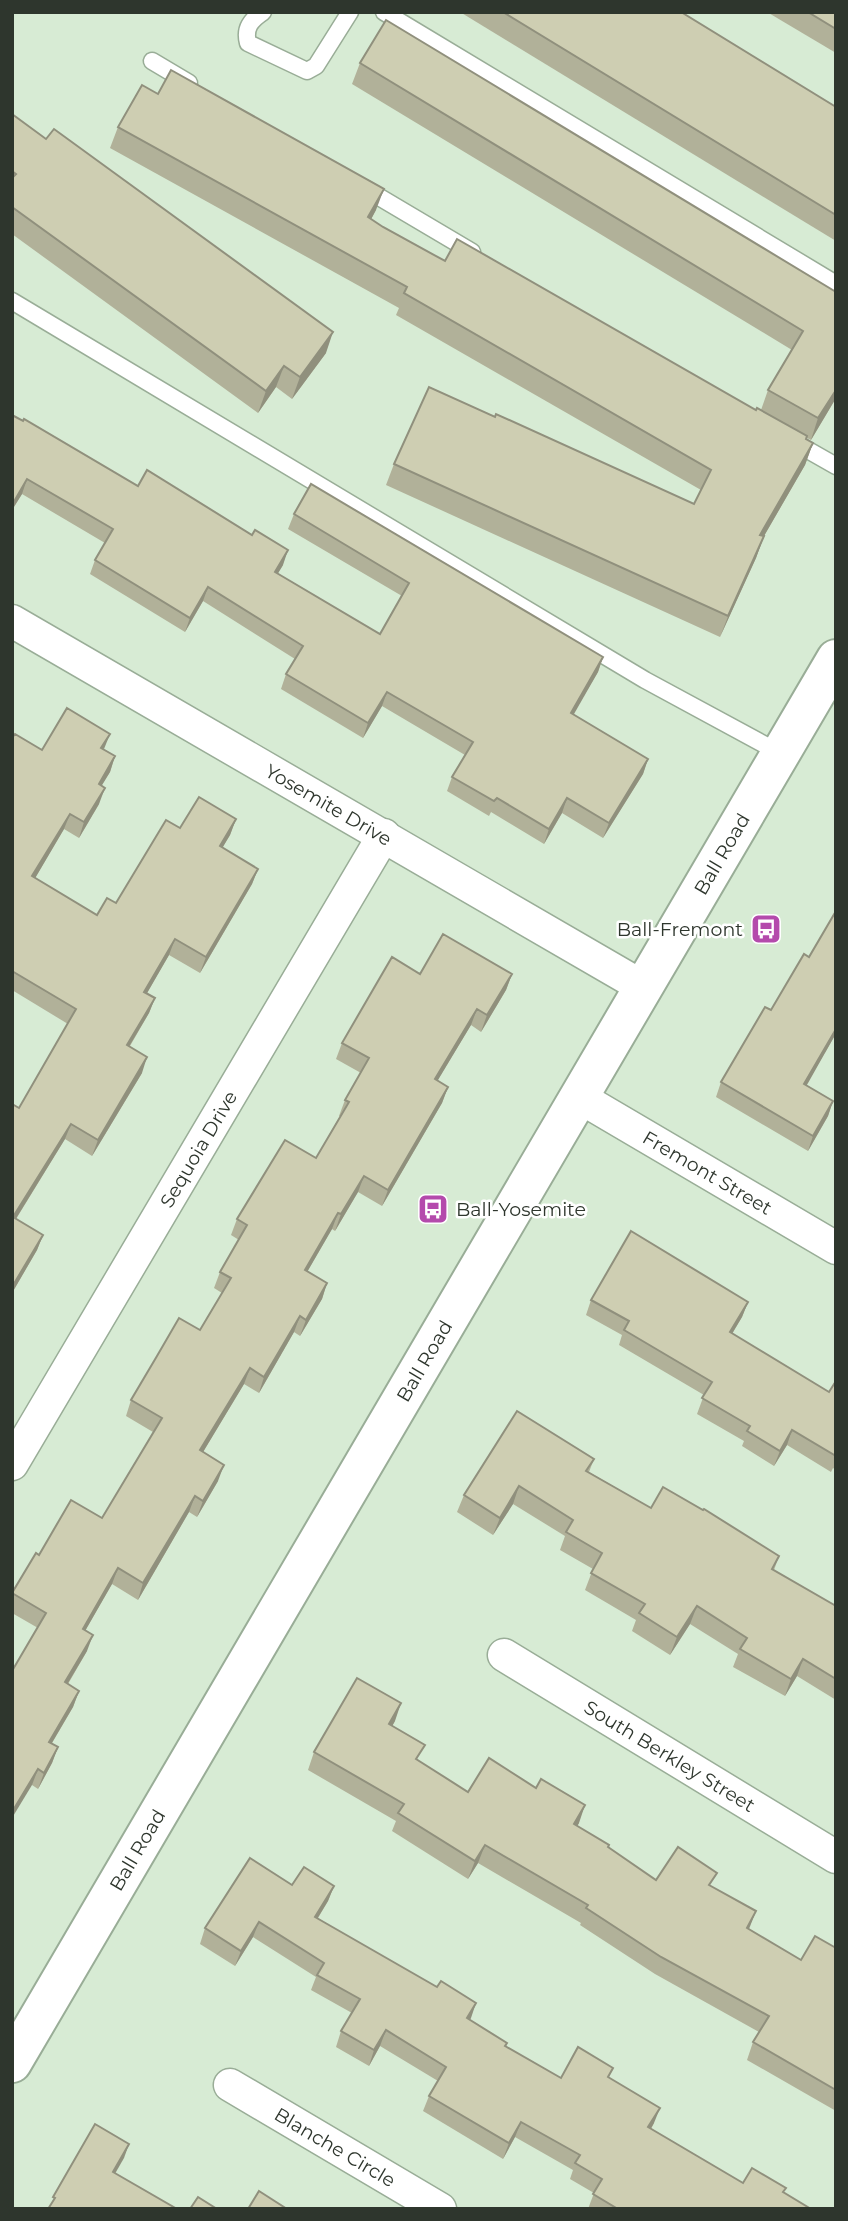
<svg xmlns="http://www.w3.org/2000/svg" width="848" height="2221" viewBox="0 0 848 2221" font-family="Montserrat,sans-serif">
<rect width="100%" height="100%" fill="#d7ebd4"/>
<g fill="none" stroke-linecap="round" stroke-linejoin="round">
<g stroke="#99ad97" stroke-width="19">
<g id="service">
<path d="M263 12C251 20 244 28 248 43L307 71 316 66 350 12"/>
<polyline points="384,12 836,284"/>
<polyline points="152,61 189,83"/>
<polyline points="364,188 472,252"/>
<polyline points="12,301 645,680 780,753"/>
<polyline points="792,441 836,466"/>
</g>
</g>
<g stroke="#99ad97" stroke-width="35">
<g id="minor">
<path id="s1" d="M12 621 643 987"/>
<path id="s2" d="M579 1097 836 1248"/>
<path id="s3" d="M12 1464 384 835"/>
<path id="s4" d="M504 1655 836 1857"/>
<path id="s5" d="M230 2085 440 2209"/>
</g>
</g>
<g stroke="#99ad97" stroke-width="42">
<g id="primary">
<path id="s6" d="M12 2063 836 659"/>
</g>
</g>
<use href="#service" stroke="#fff" stroke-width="16"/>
<use href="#minor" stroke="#fff" stroke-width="32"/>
<use href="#primary" stroke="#fff" stroke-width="38"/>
</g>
<g fill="#b1b199">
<polygon points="460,12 681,12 836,107 836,241"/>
<polygon points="767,12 836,12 836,53"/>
<polygon points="360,63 836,292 836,398 811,440 807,438 806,439 813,443 805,465 764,536 756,558 720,637 386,485 394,464 495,417 694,504 701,490 396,315 399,308 110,148 118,127 376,210 371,219 383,227 445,261 756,410 761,410 768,390 792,350 352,84"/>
<polygon points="12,114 326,353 292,399 276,387 258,413 12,234"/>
<polygon points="12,415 138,486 283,565 277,574 380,634 402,596 288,529 294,514 603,657 598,672 573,714 648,759 643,774 603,838 562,813 544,844 491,812 489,816 447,791 452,777 465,755 382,706 363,738 281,689 286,674 295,659 203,601 185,632 90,574 95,560 105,543 22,494 12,510"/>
<polygon points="12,738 42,750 104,749 115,756 110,772 101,786 99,804 79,838 64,829 35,878 97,915 116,903 180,828 236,819 230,835 222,848 258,869 252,884 200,973 169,955 147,993 155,998 149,1013 130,1046 142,1073 92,1156 65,1139 16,1219 43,1235 37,1250 12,1293 19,1108 68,1024 12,990"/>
<polygon points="836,911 836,1038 834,1037 806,1085 833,1101 828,1116 808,1151 716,1097 721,1082 809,957"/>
<polygon points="420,974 512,974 506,990 481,1032 471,1025 437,1081 448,1087 442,1103 382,1206 358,1192 335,1231 332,1229 307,1272 327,1283 322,1299 300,1336 294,1332 259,1393 244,1384 203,1452 218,1481 197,1517 189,1512 138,1600 112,1584 85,1631 87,1651 68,1684 79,1691 73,1707 52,1743 58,1747 52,1763 38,1789 32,1785 38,1628 12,1613 12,1593 39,1555 102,1518 153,1432 126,1416 131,1400 200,1330 222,1293 214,1288 220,1272 239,1240 231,1235 237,1219 316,1158 340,1116 339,1116 345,1100 361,1073 336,1059 342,1043"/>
<polygon points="591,1300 748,1302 742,1317 732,1334 829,1392 836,1381 836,1470 833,1468 831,1472 787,1445 774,1466 742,1446 744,1441 697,1414 704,1395 619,1345 622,1335 586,1315"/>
<polygon points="594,1459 589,1472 651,1508 779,1556 774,1570 836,1606 836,1700 797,1676 785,1696 733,1667 738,1654 690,1624 670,1655 632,1631 636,1620 585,1590 593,1569 560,1550 565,1536 513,1504 493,1535 457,1512 464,1495"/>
<polygon points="395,1721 392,1726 419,1761 468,1792 579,1823 577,1826 656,1880 712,1886 749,1930 801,1960 836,1948 836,2111 747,2060 753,2042 759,2032 655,1974 580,1925 581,1923 478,1863 468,1879 392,1831 396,1821 308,1770 314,1752"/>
<polygon points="292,1885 334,1886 328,1901 318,1918 471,2018 469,2020 507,2043 506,2047 561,2078 610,2078 654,2123 651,2129 743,2183 784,2193 811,2209 588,2209 594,2193 570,2179 573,2170 515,2137 503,2159 423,2111 429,2096 438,2081 380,2046 369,2066 336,2047 341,2031 352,2013 311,1990 316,1977 253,1937 235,1966 200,1944 205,1928"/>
</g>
<g fill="#90907d">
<polygon points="384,189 376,210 361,238 368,217"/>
<polygon points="333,332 326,353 292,399 300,377"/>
<polygon points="284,366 276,387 258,413 266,391"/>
<polygon points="836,390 836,398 811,440 818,418"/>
<polygon points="813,443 805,465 764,536 756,558 720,637 760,535"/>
<polygon points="27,479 22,494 12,510 12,505"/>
<polygon points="288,550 283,565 270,587 275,572"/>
<polygon points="208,587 203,601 185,632 190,618"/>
<polygon points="603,657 598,672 566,728 571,713"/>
<polygon points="387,692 382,706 363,738 368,723"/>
<polygon points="110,734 104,749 101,748"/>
<polygon points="115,756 110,772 93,800 99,784"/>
<polygon points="648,759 643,774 603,838 609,823"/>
<polygon points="105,788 99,804 79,838 84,822"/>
<polygon points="567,798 562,813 544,844 549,829"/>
<polygon points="70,814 64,829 27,892 32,876"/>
<polygon points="236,819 230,835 214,862 220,846"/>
<polygon points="258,869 252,884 200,973 206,957"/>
<polygon points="175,939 169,955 139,1007 144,992"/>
<polygon points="512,974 506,990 481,1032 487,1015"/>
<polygon points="155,998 149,1013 121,1060 127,1045"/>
<polygon points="477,1009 471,1025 429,1095 435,1079"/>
<polygon points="836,1029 834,1037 799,1099 804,1084"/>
<polygon points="147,1057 142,1073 92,1156 98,1140"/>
<polygon points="448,1087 442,1103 382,1206 388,1190"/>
<polygon points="833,1101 828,1116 808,1151 813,1136"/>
<polygon points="71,1124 65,1139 12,1225 13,1217"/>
<polygon points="364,1176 358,1192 335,1231 341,1214"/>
<polygon points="338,1213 332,1229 299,1286 305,1270"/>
<polygon points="43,1235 37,1250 12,1293 12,1287"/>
<polygon points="327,1283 322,1299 300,1336 306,1320"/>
<polygon points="748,1302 742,1317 724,1347 730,1332"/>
<polygon points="300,1316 294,1332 259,1393 264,1377"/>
<polygon points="250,1368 244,1384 194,1467 200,1450"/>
<polygon points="792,1430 787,1445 774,1466 780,1451"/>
<polygon points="224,1465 218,1481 197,1517 203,1501"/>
<polygon points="519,1486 513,1504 493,1535 500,1518"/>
<polygon points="195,1496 189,1512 138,1600 143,1583"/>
<polygon points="118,1568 112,1584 77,1645 83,1629"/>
<polygon points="697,1606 690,1624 670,1655 677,1637"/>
<polygon points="93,1635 87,1651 59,1698 65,1682"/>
<polygon points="803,1659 797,1676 785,1696 791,1679"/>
<polygon points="79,1691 73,1707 43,1758 49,1742"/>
<polygon points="401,1703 395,1721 383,1742 389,1724"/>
<polygon points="58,1747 52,1763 38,1789 44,1773"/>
<polygon points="38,1769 32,1785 12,1818 12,1812"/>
<polygon points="585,1805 579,1823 568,1842 574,1824"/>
<polygon points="485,1845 478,1863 468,1879 475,1861"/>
<polygon points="334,1886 328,1901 309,1932 315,1917"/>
<polygon points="756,1911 749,1929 740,1946 747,1928"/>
<polygon points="259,1922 253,1937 235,1966 241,1951"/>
<polygon points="476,2003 471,2018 461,2034 467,2018"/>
<polygon points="386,2030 380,2046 369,2066 374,2050"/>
<polygon points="660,2108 654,2123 642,2143 648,2127"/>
<polygon points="521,2122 515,2137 503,2159 509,2143"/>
<polygon points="129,2144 124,2158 108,2186 113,2172"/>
</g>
<g fill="#ceceb2" stroke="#90907d" stroke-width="2">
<polygon points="503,12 681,12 836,107 836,215"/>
<polygon points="808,12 836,12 836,29"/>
<polygon points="386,20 836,292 836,390 818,418 768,390 803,331 360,63"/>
<polygon points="171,70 384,189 368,217 383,227 445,261 457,239 756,410 757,408 807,436 806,439 813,443 760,535 764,536 728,616 394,464 429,387 495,417 496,414 694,504 711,470 404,293 407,287 118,127 142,85 158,94"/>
<polygon points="12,114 46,139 54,129 333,332 300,377 284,366 266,391 12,207 12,178 16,174 12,171"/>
<polygon points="12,415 23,421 24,419 138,486 147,470 252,535 255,530 288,550 275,572 380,634 409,583 294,514 311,484 603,657 571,713 648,759 609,823 567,798 549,829 497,798 494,801 452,777 473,742 387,692 368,723 286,674 303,646 208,587 190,618 95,560 113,529 27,479 12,505"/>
<polygon points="67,708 110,734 101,748 115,756 99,784 105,788 84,822 70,814 32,876 97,915 107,898 116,903 166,820 180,828 199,797 236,819 220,846 258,869 206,957 175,939 144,992 155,998 127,1045 147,1057 98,1140 71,1124 13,1217 43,1235 12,1287 12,1104 19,1108 76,1009 12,971 12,738 15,734 42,750"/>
<polygon points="836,911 836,1029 804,1084 833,1101 813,1136 721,1082 765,1007 771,1010 804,954 809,957"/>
<polygon points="443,934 512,974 487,1015 477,1009 435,1079 448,1087 388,1190 364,1176 341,1214 338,1213 305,1270 327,1283 306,1320 300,1316 264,1377 250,1368 200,1450 224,1465 203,1501 195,1496 143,1583 118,1568 83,1629 93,1635 65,1682 79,1691 49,1742 58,1747 44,1773 38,1769 12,1812 12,1671 46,1613 12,1593 36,1553 39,1555 71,1500 102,1518 162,1418 131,1400 157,1356 179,1318 200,1330 231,1278 220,1272 247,1225 237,1219 285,1140 316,1158 349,1102 345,1100 369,1058 342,1043 392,957 420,974"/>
<polygon points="631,1231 748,1302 730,1332 829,1392 836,1381 836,1456 792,1430 780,1451 747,1431 750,1426 702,1398 712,1382 624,1330 629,1321 591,1300"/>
<polygon points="517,1411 594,1459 586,1471 651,1508 663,1487 703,1510 704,1509 779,1556 772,1569 836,1606 836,1679 803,1659 791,1679 740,1649 747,1638 697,1606 677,1637 639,1613 645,1604 591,1573 602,1553 566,1532 573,1520 519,1486 500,1518 464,1495"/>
<polygon points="357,1678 401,1703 389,1724 425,1745 416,1759 468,1792 489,1758 536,1788 541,1779 585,1805 574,1824 609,1845 608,1847 656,1880 678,1847 717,1873 709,1885 756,1911 747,1928 801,1960 815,1936 836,1948 836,2090 753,2042 769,2016 661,1957 586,1908 588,1905 485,1845 475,1861 398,1813 404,1804 314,1752"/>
<polygon points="250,1858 292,1885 304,1867 334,1886 315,1917 437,1987 441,1981 476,2003 467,2018 507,2043 505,2046 561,2078 578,2047 613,2068 608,2077 660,2108 648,2127 743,2183 752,2168 786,2188 783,2192 811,2209 618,2209 593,2194 602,2179 575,2163 580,2155 521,2122 509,2143 429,2096 446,2067 386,2030 374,2050 341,2031 360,1999 317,1975 324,1963 259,1922 241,1951 205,1928"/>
<polygon points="95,2124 129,2144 113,2172 177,2209 48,2209 55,2198 53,2197"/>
<polygon points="259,2191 287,2209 248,2209"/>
<polygon points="198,2197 217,2209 190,2209"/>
</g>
<defs>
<g id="bus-square" transform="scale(1.575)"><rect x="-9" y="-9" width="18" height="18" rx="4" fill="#b44aac" stroke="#fff"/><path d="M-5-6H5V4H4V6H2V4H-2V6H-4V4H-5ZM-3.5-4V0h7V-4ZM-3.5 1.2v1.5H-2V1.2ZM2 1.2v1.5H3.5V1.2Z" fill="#fff"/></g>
</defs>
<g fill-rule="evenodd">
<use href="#bus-square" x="766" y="929"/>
<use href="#bus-square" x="433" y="1209"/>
</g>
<g text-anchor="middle" stroke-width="5" stroke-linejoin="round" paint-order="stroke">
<g font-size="19" fill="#2e362d" stroke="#fff">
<text dy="7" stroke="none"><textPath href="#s1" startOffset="366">Yosemite Drive</textPath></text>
<text dy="7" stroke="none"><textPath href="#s6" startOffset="1402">Ball Road</textPath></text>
<text dy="7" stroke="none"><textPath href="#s3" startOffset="366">Sequoia Drive</textPath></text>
<text dy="7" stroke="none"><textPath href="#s2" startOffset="149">Fremont Street</textPath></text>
<text dy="7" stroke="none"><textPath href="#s6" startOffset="814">Ball Road</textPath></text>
<text dy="7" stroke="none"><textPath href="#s4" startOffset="194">South Berkley Street</textPath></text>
<text dy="7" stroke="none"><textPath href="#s6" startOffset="247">Ball Road</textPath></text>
<text dy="7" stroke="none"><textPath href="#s5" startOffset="122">Blanche Circle</textPath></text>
</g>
<g font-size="19" fill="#2e362d" stroke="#fff" text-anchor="end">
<text x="743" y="936">Ball-Fremont</text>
<text x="456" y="1216" text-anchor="start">Ball-Yosemite</text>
</g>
</g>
<rect width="848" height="2221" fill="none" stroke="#2e362d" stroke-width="28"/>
</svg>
